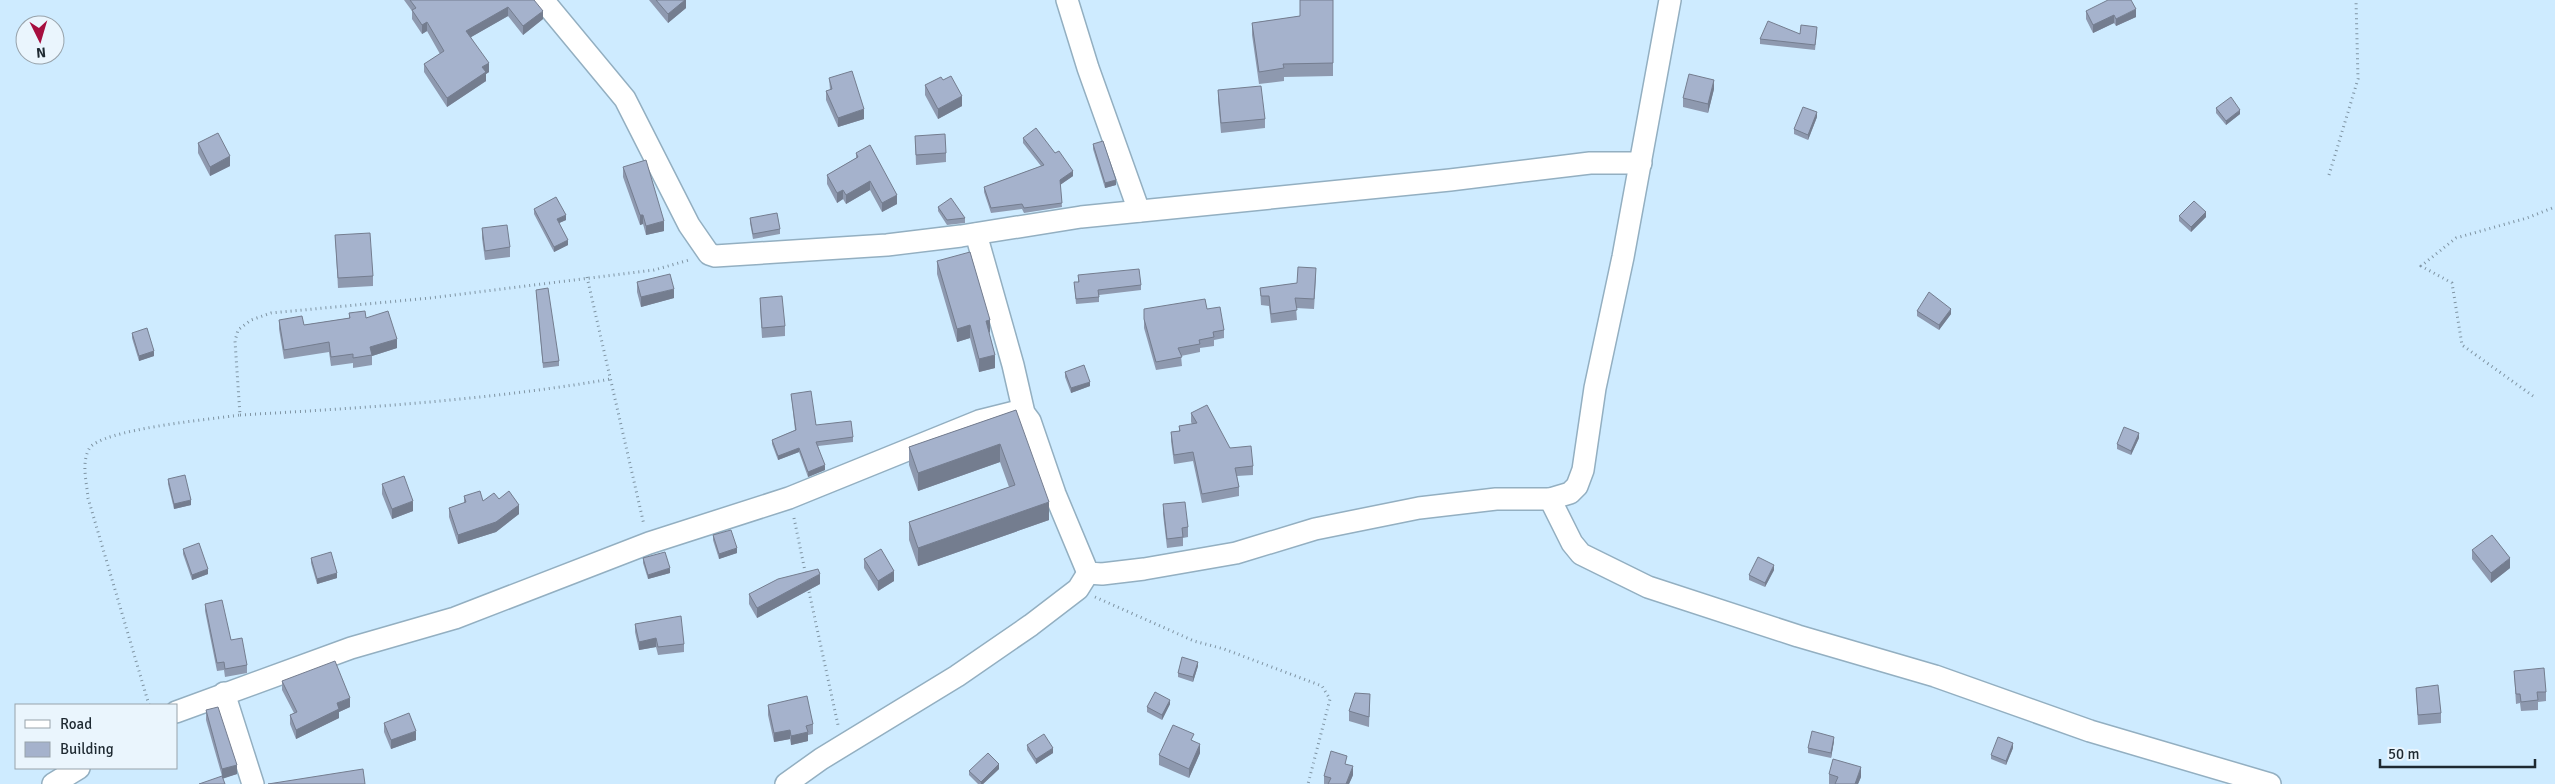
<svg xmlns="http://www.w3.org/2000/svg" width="2555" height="784" viewBox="0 0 2555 784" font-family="Signika,sans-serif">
<rect width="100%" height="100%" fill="#ceebff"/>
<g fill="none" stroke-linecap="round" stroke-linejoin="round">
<g stroke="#93afc1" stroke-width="24">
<g id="minor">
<polyline points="543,0 625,99 689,225 709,254 715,256 887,245 961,236 1081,217 1450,180 1590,163 1641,163"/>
<polyline points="1067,0 1088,68 1139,211"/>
<polyline points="976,234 1013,365 1024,413 1030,421 1055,494 1088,573 1102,574 1144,569 1236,553 1315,529 1419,508 1496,499 1550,499 1570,493 1577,486 1583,470 1595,388 1623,257 1670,0"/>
<polyline points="1550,499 1572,543 1581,554 1648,587 1798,636 1935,676 2090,731 2270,784"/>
<polyline points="224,693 253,784"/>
<polyline points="176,712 351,648 455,618 649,543 789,498 979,421 1015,412 1024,413"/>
<polyline points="53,784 79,768"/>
<polyline points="786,784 821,759 957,676 1031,625 1078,589 1088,573"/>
</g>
</g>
<g stroke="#7f94a3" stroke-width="3" stroke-dasharray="1 4" stroke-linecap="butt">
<polyline points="2329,175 2358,79 2356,0"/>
<polyline points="587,277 644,525"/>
<polyline points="2533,396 2462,345 2452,283 2421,266 2456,238 2527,218 2555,207"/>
<path d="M240 415C365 408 488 400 611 379"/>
<polyline points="794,518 806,576"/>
<polyline points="808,587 838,725"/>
<polyline points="1095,597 1194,641 1224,649 1322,686 1330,699 1308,784"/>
<path d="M149 705 88 498C87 483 81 464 89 449 100 429 214 419 240 415L235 341 238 330 251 320 271 313 430 298 654 270 689 260"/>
</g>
<use href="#minor" stroke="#fff" stroke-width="21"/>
</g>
<g fill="#8e99af">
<polygon points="404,0 534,0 543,19 523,35 508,16 471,37 489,72 486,74 486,81 447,107 424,72 424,64 440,54 427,31 422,34 412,19 412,11"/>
<polygon points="649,0 686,0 686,8 668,23"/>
<polygon points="1333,0 1333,76 1284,77 1284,81 1259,84 1252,35 1252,23 1300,16"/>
<polygon points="2086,11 2136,17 2116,26 2114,23 2093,33 2086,19"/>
<polygon points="1817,31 1815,50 1760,44 1760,39"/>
<polygon points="829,78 864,119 838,127 826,100 826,91 830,90"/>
<polygon points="943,80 962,106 938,119 925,95 925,85"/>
<polygon points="1714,89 1708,113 1683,107 1683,98"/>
<polygon points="1218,90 1265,119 1265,128 1221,133 1218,100"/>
<polygon points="2216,108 2240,114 2226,125 2216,113"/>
<polygon points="1817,117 1808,140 1794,134 1794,129"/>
<polygon points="915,136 946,153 946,162 916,165"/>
<polygon points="1023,138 1073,176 1060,185 1062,207 1024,213 1022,209 991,213 984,192 984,187 1041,166 1023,143"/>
<polygon points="198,143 230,166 210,176 198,153"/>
<polygon points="1093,144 1116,185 1105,188 1093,149"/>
<polygon points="856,153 897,204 882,212 870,190 846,204 843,199 837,203 827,184 827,175 856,158"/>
<polygon points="623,167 664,231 646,235 643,224 640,225 623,177"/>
<polygon points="938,207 965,218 965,223 947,225 938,211"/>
<polygon points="534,209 566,220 559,223 568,245 554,252 534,214"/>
<polygon points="2179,216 2206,217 2191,232 2179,221"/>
<polygon points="750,218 780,229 780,234 753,239 750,223"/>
<polygon points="482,228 510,247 510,257 485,260 482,238"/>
<polygon points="335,235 373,276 373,286 338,288"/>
<polygon points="937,261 990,332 989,333 995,368 979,372 970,338 957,342 937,274"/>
<polygon points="1078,275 1141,285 1141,290 1099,295 1099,302 1076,304 1074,282 1078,282"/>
<polygon points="1316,277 1314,309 1296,308 1297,320 1271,323 1269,306 1261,305 1260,288 1297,283"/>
<polygon points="637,282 674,298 641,307 637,292"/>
<polygon points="536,290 559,361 559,366 543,368"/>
<polygon points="760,298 785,326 785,336 762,338 760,307"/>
<polygon points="1144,309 1207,309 1224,330 1224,338 1214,340 1214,346 1200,348 1200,352 1181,356 1182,366 1156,370 1144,328"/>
<polygon points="1917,311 1951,314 1939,330 1917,316"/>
<polygon points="349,313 366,318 397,348 372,356 372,365 353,368 353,363 331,366 329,352 284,359 279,329 279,320 304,325 349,318"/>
<polygon points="132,333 154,356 139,361 132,338"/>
<polygon points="1065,372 1090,386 1071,393 1065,377"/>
<polygon points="791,394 816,425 853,437 853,442 818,446 825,470 808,477 799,452 778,460 772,444 772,440 795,430"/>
<polygon points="1016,410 1049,520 918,566 909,540 909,522 1009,487 1000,462 918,491 909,465 909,447"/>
<polygon points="1191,413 1230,448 1253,466 1253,475 1237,476 1239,487 1239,496 1202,503 1193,461 1174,464 1171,441 1171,432 1179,431 1179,426 1192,424 1191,422"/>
<polygon points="2139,438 2131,455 2117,449 2117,444"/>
<polygon points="168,479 191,505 174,509 168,484"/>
<polygon points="382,484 413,511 392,519 382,494"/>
<polygon points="464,496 483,501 499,499 519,514 496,532 458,544 449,517 449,508 464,503"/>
<polygon points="1163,504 1188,527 1188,537 1183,538 1183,546 1167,548 1163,514"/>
<polygon points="713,535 737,553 719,559 713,540"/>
<polygon points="183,549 208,574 192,580 183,554"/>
<polygon points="2472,550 2510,568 2491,583 2472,559"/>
<polygon points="311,558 337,578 317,584 311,563"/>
<polygon points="643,558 670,573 648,579 643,563"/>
<polygon points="864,559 894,581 878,591 864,568"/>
<polygon points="1774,570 1765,587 1749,580 1749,575"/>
<polygon points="820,584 757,618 749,604 749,594"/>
<polygon points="205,604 231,640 247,665 247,673 225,677 224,670 217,671 205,611"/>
<polygon points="635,624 684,644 684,652 658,655 656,647 639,650 635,632"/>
<polygon points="1198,666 1193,682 1178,677 1178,673"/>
<polygon points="2514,671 2546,692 2546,701 2538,702 2538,710 2521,711 2520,703 2516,704"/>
<polygon points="282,681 350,707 339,712 339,718 296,739 290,724 290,715 294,713 282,690"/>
<polygon points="2416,688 2441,713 2441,723 2418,725"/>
<polygon points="1370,694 1369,727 1349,721 1349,711"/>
<polygon points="1170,704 1162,720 1147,712 1147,707"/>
<polygon points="768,705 813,724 813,734 808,735 808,741 791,745 790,739 774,742 768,715"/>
<polygon points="206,710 237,774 223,778 222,776 206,720"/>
<polygon points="384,723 416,740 391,749 384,732"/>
<polygon points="1194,741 1200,753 1189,778 1159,765 1159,755"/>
<polygon points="1834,741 1831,758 1808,753 1808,748"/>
<polygon points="1027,745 1053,753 1036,764 1027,750"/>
<polygon points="2013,748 2006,765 1991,759 1991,755"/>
<polygon points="1347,764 1353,775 1349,784 1324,784 1324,776"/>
<polygon points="999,769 983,784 978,784 969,775 969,771"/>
<polygon points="1829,774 1861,777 1858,784 1829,784"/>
</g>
<g fill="#747d8f">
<polygon points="685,0 686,0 686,8 668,23 668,14"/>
<polygon points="508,7 508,16 466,40 466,31"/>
<polygon points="2136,9 2136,17 2116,26 2116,19"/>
<polygon points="543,11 543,19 523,35 523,26"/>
<polygon points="2114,15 2114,23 2093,33 2093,25"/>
<polygon points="427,22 427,31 422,34 422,25"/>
<polygon points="489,63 489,72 486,74 486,81 447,107 447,98 482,67"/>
<polygon points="1714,80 1714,89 1708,113 1708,104"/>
<polygon points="962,96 962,106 938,119 938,109"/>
<polygon points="864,109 864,119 838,127 838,118"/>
<polygon points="2240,110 2240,114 2226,125 2226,121"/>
<polygon points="1817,112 1817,117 1808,140 1808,135"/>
<polygon points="230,156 230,166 210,176 210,167"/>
<polygon points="1073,171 1073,176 1060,185 1060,180"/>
<polygon points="1116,180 1116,185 1105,188 1105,183"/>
<polygon points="870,181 870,190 846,204 846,195"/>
<polygon points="843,190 843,199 837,203 837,193"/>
<polygon points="897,195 897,204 882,212 882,203"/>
<polygon points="2206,212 2206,217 2191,232 2191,227"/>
<polygon points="566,215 566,220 557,224 557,219"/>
<polygon points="640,215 643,215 643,224 640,225"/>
<polygon points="664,221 664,231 646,235 646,226"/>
<polygon points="568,240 568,245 554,252 554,247"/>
<polygon points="674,289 674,298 641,307 641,297"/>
<polygon points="1951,309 1951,314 1939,330 1939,325"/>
<polygon points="990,320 990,332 986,334 986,321"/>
<polygon points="970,325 970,338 957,342 957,329"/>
<polygon points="397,339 397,348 372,356 370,347"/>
<polygon points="154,351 154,356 139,361 139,356"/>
<polygon points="995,355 995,368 979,372 979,359"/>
<polygon points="1090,382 1090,386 1071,393 1071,388"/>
<polygon points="2139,433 2139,438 2131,455 2131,451"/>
<polygon points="1000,444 1000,462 918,491 918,473"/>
<polygon points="799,448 799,452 778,460 778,456"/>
<polygon points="825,465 825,470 808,477 808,472"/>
<polygon points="191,500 191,505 174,509 174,504"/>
<polygon points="413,501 413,511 392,519 392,509"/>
<polygon points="1049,502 1049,520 918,566 918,548"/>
<polygon points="519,505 519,514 496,532 458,544 458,535"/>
<polygon points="737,548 737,553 719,559 719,554"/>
<polygon points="2510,558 2510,568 2491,583 2491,573"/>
<polygon points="1774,565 1774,570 1765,587 1765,583"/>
<polygon points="670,568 670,573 648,579 648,575"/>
<polygon points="208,569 208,574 192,580 192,575"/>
<polygon points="894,571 894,581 878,591 878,581"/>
<polygon points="337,573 337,578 317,584 317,579"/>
<polygon points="820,574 820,584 757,618 757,608"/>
<polygon points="656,638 656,647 639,650 639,642"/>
<polygon points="1198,662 1198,666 1193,682 1193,677"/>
<polygon points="350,698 350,707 339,712 339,718 296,739 296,730 337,703"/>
<polygon points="1170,700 1170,704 1162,720 1162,715"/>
<polygon points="790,730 790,739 774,742 774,733"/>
<polygon points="416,731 416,740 391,749 391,740"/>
<polygon points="808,732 808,741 791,745 791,736"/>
<polygon points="1834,737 1834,741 1831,758 1831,753"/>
<polygon points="2013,743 2013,748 2006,765 2006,761"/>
<polygon points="1200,744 1200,753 1189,778 1189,769"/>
<polygon points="1053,748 1053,753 1036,764 1036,759"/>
<polygon points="999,764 999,769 983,784 981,784 981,782"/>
<polygon points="237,765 237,774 222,779 222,769"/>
<polygon points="1353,766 1353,775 1349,784 1346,784"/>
<polygon points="1861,767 1861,777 1858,784 1855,784"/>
</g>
<g fill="#a5b2cc" stroke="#747d8f">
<polygon points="410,0 534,0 543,11 523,26 508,7 466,31 489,63 482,67 486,72 447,98 424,64 444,51 427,22 422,25 412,10 416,8"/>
<polygon points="656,0 685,0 668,14"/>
<polygon points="1300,0 1333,0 1333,63 1283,64 1284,68 1259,72 1252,23 1300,16"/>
<polygon points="2108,0 2131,0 2136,9 2116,19 2114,15 2093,25 2086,11"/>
<polygon points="1768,21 1800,34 1801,25 1817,27 1815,45 1760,39"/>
<polygon points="852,71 864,109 838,118 826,91 832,89 829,78"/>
<polygon points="1689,74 1714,80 1708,104 1683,98"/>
<polygon points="951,76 962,96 938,109 925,85 941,77 943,80"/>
<polygon points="1261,86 1265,119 1221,123 1218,90"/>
<polygon points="2231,97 2240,110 2226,121 2216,108"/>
<polygon points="1803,107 1817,112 1808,135 1794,129"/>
<polygon points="1036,128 1055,153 1059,151 1073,171 1060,180 1062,203 1024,208 1022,204 991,208 984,187 1044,165 1023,138"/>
<polygon points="218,133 230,156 210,167 198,143"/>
<polygon points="945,134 946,153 916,155 915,136"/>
<polygon points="1103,141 1116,180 1105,183 1093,144"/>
<polygon points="870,145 897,195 882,203 870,181 846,195 843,190 837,193 827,175 858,157 856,153"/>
<polygon points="646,160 664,221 646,226 643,215 640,215 623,167"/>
<polygon points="556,197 566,215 557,219 568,240 554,247 534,209"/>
<polygon points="951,198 965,218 947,220 938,207"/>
<polygon points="2194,201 2206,212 2191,227 2179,216"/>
<polygon points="777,213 780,229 753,234 750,218"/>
<polygon points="507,225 510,247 485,251 482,228"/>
<polygon points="370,233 373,276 338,278 335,235"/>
<polygon points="970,252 990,320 986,321 995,355 979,359 970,325 957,329 937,261"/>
<polygon points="1298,267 1316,268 1314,299 1295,298 1297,310 1271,314 1269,296 1261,296 1260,288 1297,283"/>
<polygon points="1139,269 1141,285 1098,290 1099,297 1076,299 1074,282 1079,282 1078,275"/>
<polygon points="670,274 674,289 641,297 637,282"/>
<polygon points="548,288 559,361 543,363 536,290"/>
<polygon points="1929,292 1951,309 1939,325 1917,311"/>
<polygon points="782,296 785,326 762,328 760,298"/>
<polygon points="1205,299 1207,309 1220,307 1224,330 1213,332 1214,337 1199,340 1200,344 1178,348 1182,357 1156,362 1144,319 1144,309"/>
<polygon points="365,311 366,318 388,311 397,339 370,347 372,355 353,358 353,354 331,357 329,342 284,350 279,320 302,316 304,325 350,318 349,313"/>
<polygon points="147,328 154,351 139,356 132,333"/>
<polygon points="1084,365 1090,382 1071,388 1065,372"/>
<polygon points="811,391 816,425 851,421 853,437 816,442 825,465 808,472 799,448 778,456 772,440 796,430 791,394"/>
<polygon points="1207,405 1230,448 1251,446 1253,466 1235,468 1239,487 1202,494 1193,452 1174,455 1171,432 1180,431 1179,426 1197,423 1191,413"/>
<polygon points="1016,410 1049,502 918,548 909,522 1015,485 1000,444 918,473 909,447"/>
<polygon points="2124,427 2139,433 2131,451 2117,444"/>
<polygon points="185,475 191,500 174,504 168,479"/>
<polygon points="404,476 413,501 392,509 382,484"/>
<polygon points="480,491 483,501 494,493 499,499 509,491 519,505 496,522 458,535 449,508 466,502 464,496"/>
<polygon points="1185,502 1188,527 1182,528 1183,537 1167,539 1163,504"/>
<polygon points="731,530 737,548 719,554 713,535"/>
<polygon points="2492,535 2510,558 2491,573 2472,550"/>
<polygon points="199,543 208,569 192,575 183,549"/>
<polygon points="881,549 894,571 878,581 864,559"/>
<polygon points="331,552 337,573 317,579 311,558"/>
<polygon points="665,552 670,568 648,575 643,558"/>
<polygon points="1758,557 1774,565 1765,583 1749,575"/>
<polygon points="818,569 820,574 757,608 749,594 778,579"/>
<polygon points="222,600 231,640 242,638 247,665 225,669 224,662 217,663 205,604"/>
<polygon points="681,616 684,644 658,647 656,638 639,642 635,624"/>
<polygon points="1182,657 1198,662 1193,677 1178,673"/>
<polygon points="335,661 350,698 337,703 339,709 296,730 290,715 297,712 282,681"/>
<polygon points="2544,668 2546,692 2537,692 2538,700 2521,702 2520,694 2516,694 2514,671"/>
<polygon points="2438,685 2441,713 2418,715 2416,688"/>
<polygon points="1155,692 1170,700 1162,715 1147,707"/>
<polygon points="1355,693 1370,694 1369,717 1349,711"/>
<polygon points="807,696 813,724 806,726 808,732 791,736 790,730 774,733 768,705"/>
<polygon points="218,707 237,765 222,769 206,710"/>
<polygon points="409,713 416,731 391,740 384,723"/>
<polygon points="1173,725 1194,734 1191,740 1200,744 1189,769 1159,755"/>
<polygon points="1812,731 1834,737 1831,753 1808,748"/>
<polygon points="1044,734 1053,748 1036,759 1027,745"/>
<polygon points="1998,737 2013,743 2006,761 1991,755"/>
<polygon points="1331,751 1347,756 1345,764 1353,766 1346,784 1328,784 1331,778 1324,776"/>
<polygon points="988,753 999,764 981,782 969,771"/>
<polygon points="1833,759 1861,767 1855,784 1835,784 1838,777 1829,774"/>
<polygon points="363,769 365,784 268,784"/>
<polygon points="222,776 225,784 199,784"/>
</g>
<rect x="15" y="704" width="162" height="65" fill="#eaf5fd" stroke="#98a3ab"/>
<rect x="25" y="720" width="25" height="8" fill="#ffffff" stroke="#98a3ab"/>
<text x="60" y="729" font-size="15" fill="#1e2931">Road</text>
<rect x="25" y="742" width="25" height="15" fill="#a5b2cc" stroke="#98a3ab"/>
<text x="60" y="754" font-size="15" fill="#1e2931">Building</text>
<g transform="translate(40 40) rotate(175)"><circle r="24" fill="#eaf5fd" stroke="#98a3ab"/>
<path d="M0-4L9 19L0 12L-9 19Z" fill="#a60e3f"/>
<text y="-8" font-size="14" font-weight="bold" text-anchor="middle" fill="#1e2931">N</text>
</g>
<path d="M2380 759v8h155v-8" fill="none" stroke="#1e2931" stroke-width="2.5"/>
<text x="2388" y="759" font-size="15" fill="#1e2931" stroke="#eaf5fd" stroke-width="4" paint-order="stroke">50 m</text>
</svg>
